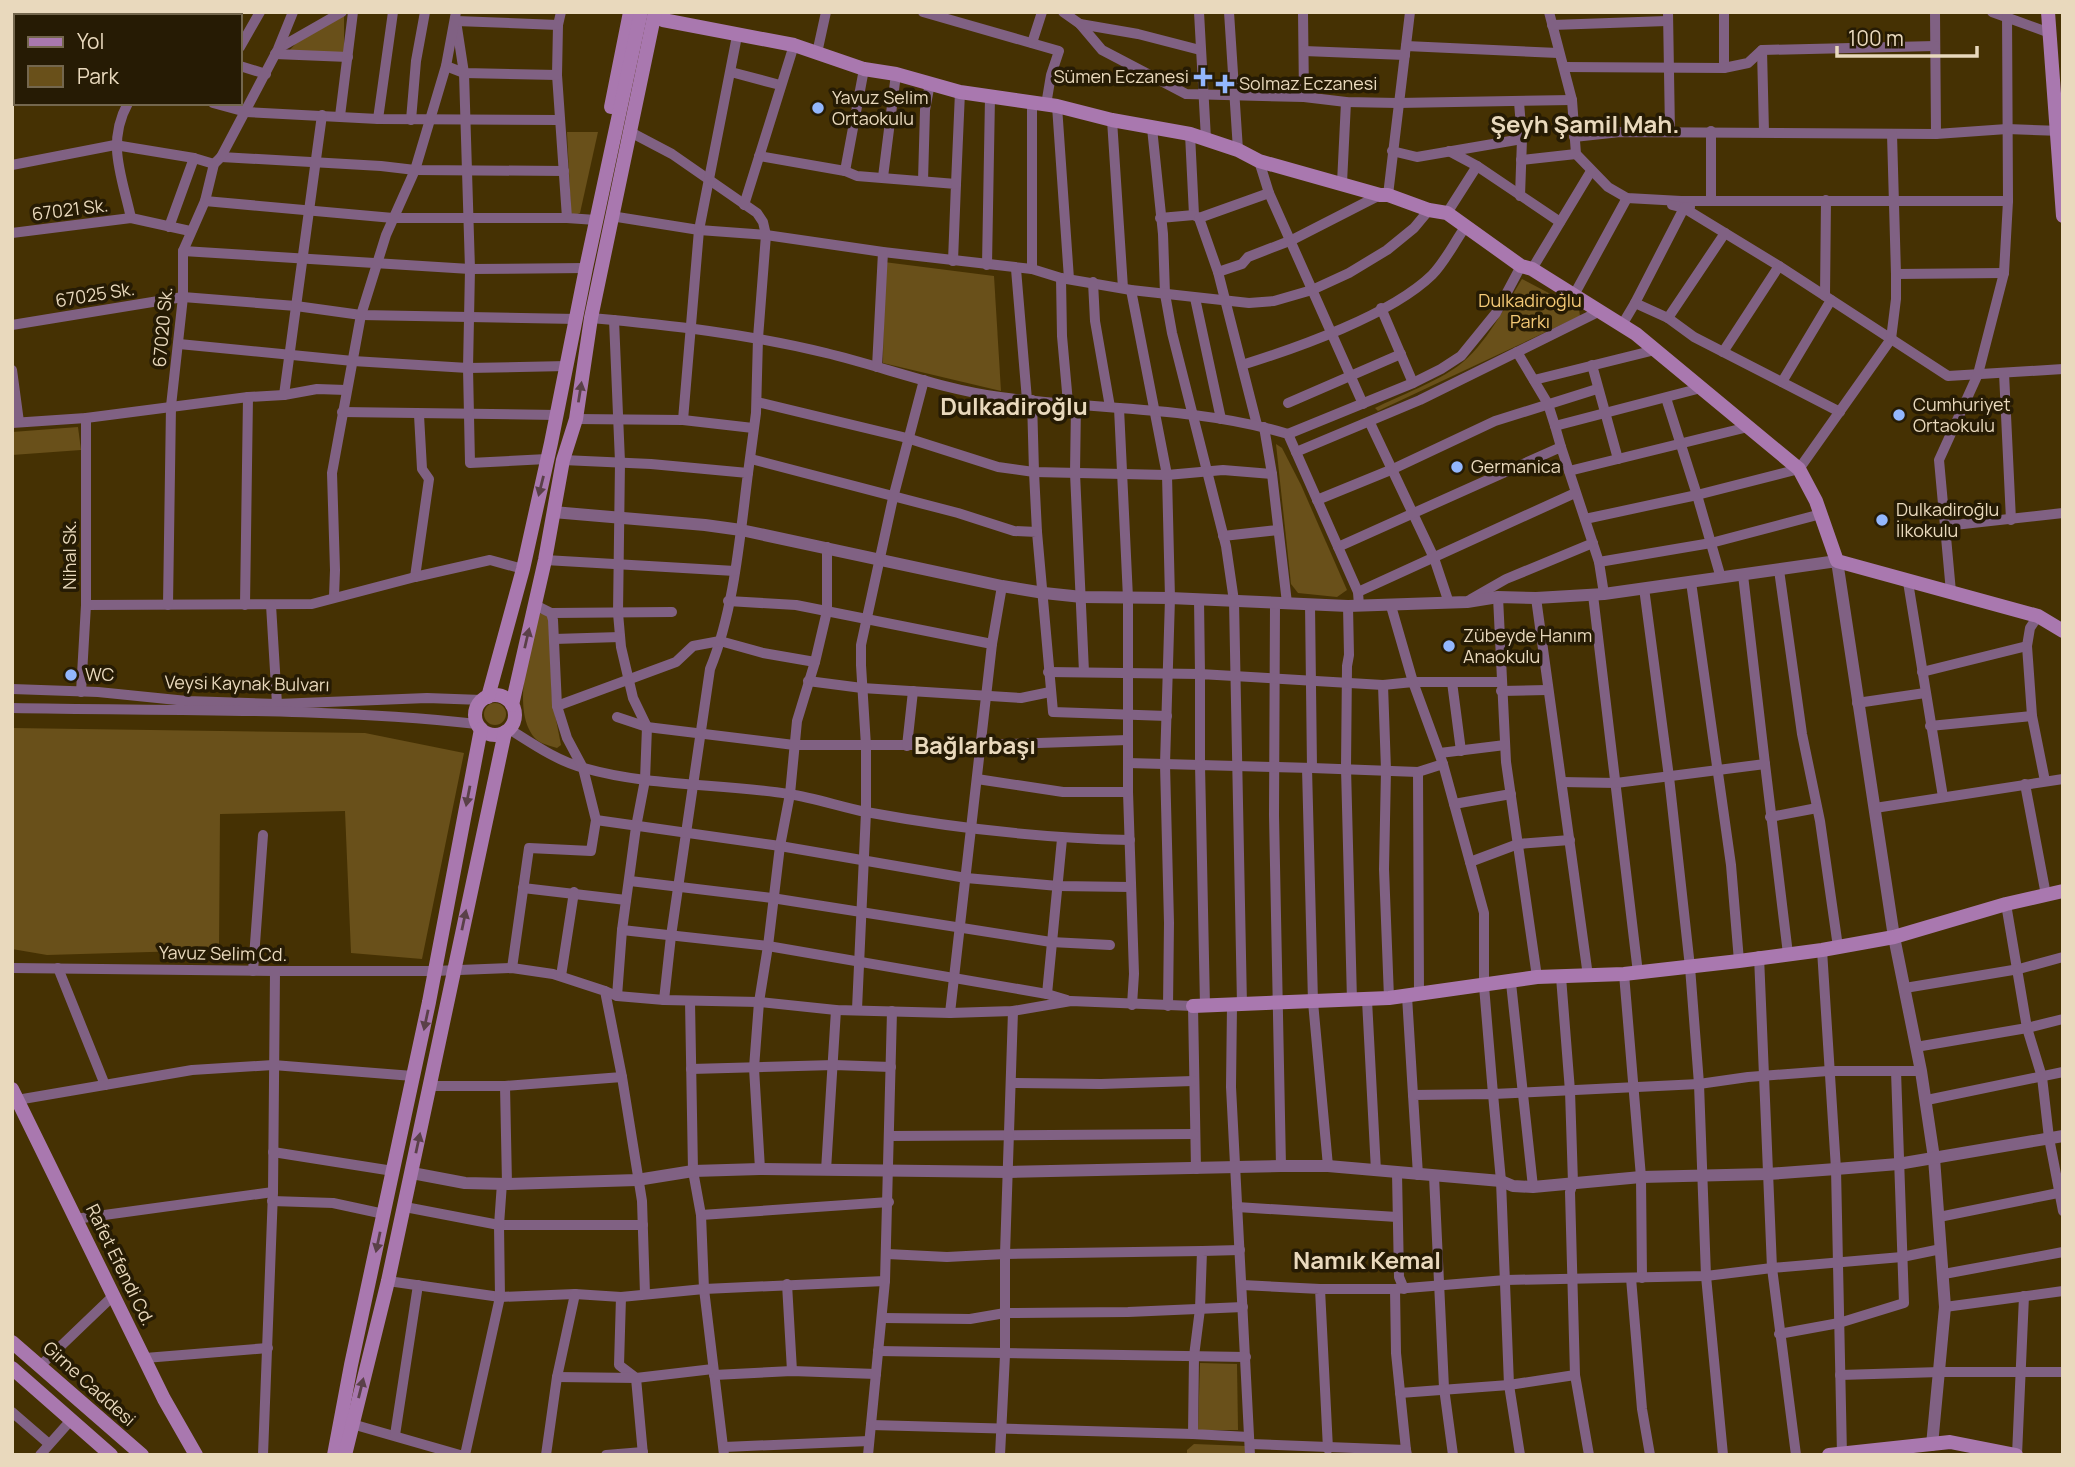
<svg xmlns="http://www.w3.org/2000/svg" width="2075" height="1467" viewBox="0 0 2075 1467" font-family="Manrope,sans-serif">
<rect width="100%" height="100%" fill="#453103"/>
<g fill="#69501a">
<polygon points="344,15 344,52 287,53 300,39"/>
<polygon points="567,132 598,132 580,213 575,215 571,213"/>
<polygon points="884,262 994,276 1001,391 883,363"/>
<path d="M1522 279 1579 309 1580 316 1378 411 1375 408C1399 396 1438 381 1458 366 1486 345 1504 308 1522 279Z"/>
<polygon points="78,427 81,450 12,455 12,432"/>
<polygon points="1276,444 1282,448 1301,485 1347,590 1337,597 1298,593 1291,584"/>
<path d="M538 613 549 615 552 699 561 745 557 748C551 746 542 744 537 740 509 714 531 644 538 613Z"/>
<circle cx="495" cy="714" r="11"/>
<polygon points="12,728 365,733 464,753 422,959 351,953 345,811 220,814 219,950 47,955 12,949"/>
<polygon points="1200,1363 1237,1364 1238,1430 1198,1430"/>
<polygon points="1194,1444 1246,1446 1246,1455 1187,1455 1187,1450"/>
</g>
<g fill="none" stroke-linecap="round" stroke-linejoin="round">
<g stroke="#806183" stroke-width="10">
<polyline points="47,12 47,16"/>
<polyline points="88,12 88,16"/>
<polyline points="118,12 118,16"/>
<polyline points="149,12 149,16"/>
<polyline points="561,12 558,25 557,75 567,218"/>
<polyline points="923,12 1059,51 1051,75 1046,105"/>
<polyline points="1063,12 1080,24 1102,50 1186,94 1304,97 1346,102 1398,103 1572,100"/>
<polyline points="1199,12 1206,139"/>
<polyline points="1229,12 1238,150"/>
<polyline points="1303,12 1304,97"/>
<polyline points="1549,12 1572,100 1576,154 1608,187 1627,198 1681,201 2008,201"/>
<polyline points="1668,12 1670,132"/>
<polyline points="1724,12 1724,68"/>
<polyline points="1935,12 1936,134"/>
<polyline points="1992,12 2050,33"/>
<polyline points="1080,24 1138,34 1200,50"/>
<polyline points="1552,25 1667,21"/>
<polyline points="1032,43 1042,12"/>
<polyline points="1406,46 1558,53"/>
<polyline points="240,47 260,12"/>
<polyline points="279,48 342,12"/>
<polyline points="1762,50 1764,132"/>
<polyline points="1304,51 1405,55"/>
<polyline points="817,53 826,12"/>
<polyline points="275,54 348,57"/>
<polyline points="240,66 266,74"/>
<polyline points="446,66 464,73 557,75"/>
<polyline points="1564,67 1724,68 1748,63 1762,50 1935,46"/>
<polyline points="731,72 780,85"/>
<polyline points="12,95 16,94"/>
<polyline points="1032,102 1032,269"/>
<polyline points="1519,102 1522,139 1520,196"/>
<path d="M128 103C106 143 122 176 131 218"/>
<polyline points="213,103 246,112 378,119 559,120"/>
<polyline points="1057,106 1069,279"/>
<polyline points="340,116 353,12"/>
<polyline points="378,119 393,12"/>
<polyline points="411,120 416,61 425,12"/>
<polyline points="1112,120 1123,288"/>
<polyline points="1152,128 1163,234 1165,294 1172,333 1226,546 1234,601 1242,1005"/>
<polyline points="634,134 672,154 757,213 763,222 766,235 758,338 756,413 748,473"/>
<polyline points="1190,134 1194,215 1199,218 1218,272 1257,425"/>
<polyline points="1574,137 1620,132 1936,134 2007,129 2062,131"/>
<polyline points="1392,151 1417,157 1522,139"/>
<polyline points="1449,151 1477,166 1560,222"/>
<polyline points="759,156 845,171 857,176 956,184 953,261"/>
<polyline points="221,157 381,166 415,170 564,171"/>
<polyline points="1521,160 1576,154"/>
<polyline points="1259,161 1269,193 1363,404"/>
<polyline points="12,165 115,145 194,158 214,164"/>
<polyline points="845,171 864,69"/>
<polyline points="883,177 896,74"/>
<polyline points="923,181 925,110 930,83"/>
<polyline points="1342,183 1346,102"/>
<polyline points="956,184 960,92"/>
<polyline points="1388,195 1410,12"/>
<polyline points="205,201 393,218 567,218 596,220"/>
<polyline points="1711,201 1711,131"/>
<polyline points="744,205 794,45"/>
<polyline points="1672,205 1684,208 1779,266 1948,376 2063,369"/>
<polyline points="1447,213 1477,166"/>
<polyline points="611,216 699,230 766,235 883,252 1032,269 1061,278 1131,290 1249,303 1274,301 1312,290 1349,273 1387,250 1414,228 1429,210"/>
<polyline points="1160,218 1194,215"/>
<polyline points="1199,218 1269,193"/>
<polyline points="169,227 194,158"/>
<polyline points="12,233 131,218 190,231"/>
<polyline points="183,251 470,269 586,268"/>
<polyline points="987,265 990,97"/>
<polyline points="1016,269 1027,400"/>
<polyline points="1532,269 1591,171"/>
<polyline points="1218,272 1242,264 1248,257 1292,240 1380,195"/>
<polyline points="1896,274 2004,273"/>
<polyline points="1061,278 1062,336 1068,403"/>
<polyline points="1093,282 1095,321 1110,407"/>
<polyline points="1131,290 1167,475 1170,598 1165,764 1169,923 1168,1006"/>
<polyline points="1574,295 1627,198"/>
<polyline points="1825,296 1826,200"/>
<polyline points="1195,298 1221,419"/>
<polyline points="1635,303 1668,318 1694,337 1840,412"/>
<polyline points="1381,308 1413,383"/>
<path d="M591 318C670 325 748 334 826 353 884 367 941 389 1000 397 1096 410 1195 406 1288 434L1358 592 1359 606"/>
<polyline points="1668,318 1725,233"/>
<polyline points="614,320 620,462 618,613 621,647 633,698 647,727 645,780 636,827 622,930 617,996"/>
<polyline points="12,325 183,297 296,306 361,315 577,319"/>
<polyline points="1622,325 1635,303 1684,208 1690,207"/>
<polyline points="179,344 353,361 468,368 567,366"/>
<polyline points="1517,352 1548,404 1555,426"/>
<polyline points="1723,352 1779,266"/>
<path d="M1242 365C1297 348 1391 315 1432 275 1445 262 1455 241 1466 226"/>
<polyline points="1592,365 1618,459"/>
<polyline points="877,367 883,252"/>
<polyline points="12,370 19,422"/>
<polyline points="2004,373 2011,520"/>
<polyline points="1534,380 1655,350"/>
<polyline points="1782,382 1831,300"/>
<polyline points="284,395 322,115"/>
<polyline points="1666,398 1697,495 1721,578"/>
<polyline points="1032,400 1034,472 1167,475 1223,470 1272,474"/>
<polyline points="757,402 907,438 998,467 1034,472 1037,532"/>
<polyline points="1288,403 1401,354"/>
<polyline points="1076,404 1075,473 1084,672"/>
<polyline points="1119,408 1128,598 1128,792 1134,974 1132,1005"/>
<polyline points="342,412 557,415"/>
<polyline points="576,419 683,420 753,428"/>
<polyline points="683,420 699,230 737,36"/>
<polyline points="12,423 86,418 248,397 284,395 317,389 346,390"/>
<polyline points="1370,423 1434,558 1449,603"/>
<polyline points="1264,427 1272,474 1287,603"/>
<polyline points="1288,434 1413,383 1441,369 1461,356 1496,313 1521,266"/>
<polyline points="1561,447 1555,426 1701,388"/>
<polyline points="1296,452 1420,400 1600,311"/>
<polyline points="547,459 470,463 468,368 470,269 464,73 456,21 558,25"/>
<polyline points="751,459 958,513 1014,531 1037,532 1053,712 1167,716"/>
<path d="M563 460 651 464 748 473C740 536 734 611 710 669L671 936 664 1000"/>
<polyline points="1569,471 1748,427"/>
<polyline points="1317,500 1393,469 1495,421 1597,389"/>
<polyline points="1585,519 1697,495 1799,469 1891,339 1896,299 1896,274 1892,134"/>
<polyline points="1945,526 2063,513"/>
<polyline points="1223,536 1278,530"/>
<polyline points="1338,547 1561,447 1599,562 1604,594"/>
<polyline points="545,560 735,571"/>
<polyline points="1599,562 1711,543 1821,514"/>
<polyline points="1779,570 1802,734 1820,821 1838,947"/>
<polyline points="415,577 429,479 422,469 419,415"/>
<polyline points="1691,582 1731,865 1739,961"/>
<polyline points="1908,582 1943,797"/>
<polyline points="1644,588 1669,777 1690,967 1699,1084 1706,1276 1723,1455"/>
<polyline points="1358,592 1575,493"/>
<polyline points="1951,592 1939,460 1978,374 2004,273 2008,201 2007,12"/>
<polyline points="1593,595 1638,973"/>
<polyline points="334,597 335,570 332,473 361,315 386,235 415,170 446,66 456,12"/>
<polyline points="1498,597 1506,762 1537,977"/>
<polyline points="1536,598 1588,976"/>
<polyline points="1471,599 1506,579 1593,543"/>
<polyline points="728,601 796,605 992,644 950,1013"/>
<polyline points="1275,603 1274,815 1281,1166"/>
<polyline points="86,605 312,604 415,577 490,560 523,569"/>
<polyline points="168,605 171,406 183,297 183,251 205,201 214,164 221,157 278,49 293,12"/>
<polyline points="245,605 248,397"/>
<polyline points="271,605 277,704"/>
<polyline points="1348,606 1349,655 1347,666 1346,768 1352,1001"/>
<polyline points="1391,606 1413,682 1501,682"/>
<polyline points="551,613 672,612"/>
<polyline points="2038,616 2030,628 2027,646 2032,716 2045,781"/>
<polyline points="554,639 620,637"/>
<polyline points="992,644 1002,586"/>
<polyline points="1048,672 1200,674 1199,599"/>
<polyline points="1922,672 2027,646"/>
<polyline points="808,681 862,688 1021,698 1050,692"/>
<polyline points="1452,682 1461,751"/>
<polyline points="1383,685 1386,770 1384,869 1389,998"/>
<polyline points="12,689 98,692 187,701 277,704 427,698 482,700"/>
<polyline points="1501,691 1547,690"/>
<polyline points="81,692 86,605 86,418"/>
<polyline points="1857,703 1925,693"/>
<polyline points="557,706 676,662 693,646 720,641 763,653 815,662"/>
<path d="M12 708C167 711 323 707 477 724"/>
<polyline points="617,717 647,727 794,745 980,745 1128,740"/>
<polyline points="1930,726 2032,716"/>
<path d="M509 729C533 744 557 761 584 768 651 787 721 783 789 794 815 798 841 807 866 812 953 828 1041 838 1130 840"/>
<polyline points="907,746 913,691"/>
<polyline points="1440,753 1505,745"/>
<polyline points="1128,763 1200,765 1200,674 1383,685 1413,682 1443,764"/>
<polyline points="1765,764 1788,954"/>
<polyline points="1307,768 1313,1002 1328,1166"/>
<polyline points="1312,768 1418,772 1443,764 1484,913 1484,986 1493,1094 1699,1084 1748,1077 1828,1071 1921,1071"/>
<polyline points="1418,772 1419,994"/>
<polyline points="977,779 1063,792 1128,792"/>
<polyline points="1562,782 1616,783 1765,764 1743,575"/>
<polyline points="2025,784 2046,895"/>
<polyline points="1454,804 1511,794"/>
<polyline points="1875,808 2063,779"/>
<polyline points="1770,817 1817,808"/>
<polyline points="596,820 780,846 966,878 1058,886 1131,887"/>
<polyline points="1062,839 1047,994 1067,1000"/>
<polyline points="1470,862 1518,844 1570,840"/>
<polyline points="630,881 772,898 1051,942 1110,945"/>
<polyline points="523,888 626,900"/>
<polyline points="2006,904 2027,1028 2042,1077 2049,1138 2063,1211"/>
<polyline points="622,930 768,946 1047,994"/>
<polyline points="1822,950 1836,1169 1842,1455"/>
<polyline points="1759,956 1772,1268 1796,1455"/>
<polyline points="12,968 275,971 434,971 512,968 553,974 605,991 622,1077 642,1201 645,1294"/>
<polyline points="58,968 105,1085"/>
<polyline points="512,968 529,848 591,851 596,820 583,768 567,738 557,706 553,620 551,613 535,605"/>
<polyline points="253,971 263,835"/>
<polyline points="1624,974 1641,1177 1642,1278"/>
<polyline points="561,976 574,892"/>
<polyline points="1511,983 1533,1187"/>
<polyline points="1905,988 2019,969 2063,957"/>
<polyline points="605,991 617,996 664,1000 759,1002 836,1010 950,1013 1013,1011 1071,1001 1193,1006 1196,1169"/>
<polyline points="1407,996 1413,1095"/>
<polyline points="1367,1000 1376,1171"/>
<polyline points="690,1001 693,1171 701,1215 704,1289 724,1455"/>
<polyline points="1232,1005 1231,1087 1250,1455"/>
<polyline points="1205,1006 1200,765 1312,768 1310,604"/>
<polyline points="857,1009 866,812 866,746 861,665 861,645 893,498 924,380"/>
<polyline points="1916,1047 2027,1028 2063,1019"/>
<polyline points="691,1069 834,1065 891,1067"/>
<polyline points="1012,1083 1101,1084 1193,1081"/>
<polyline points="431,1086 505,1086 622,1077"/>
<polyline points="505,1086 507,1184"/>
<polyline points="17,1100 192,1070 273,1065 413,1076"/>
<polyline points="1927,1100 2063,1072"/>
<polyline points="890,1136 1194,1134"/>
<polyline points="273,1152 393,1171"/>
<polyline points="760,1169 754,1068 759,1002 768,946 780,846 790,794 797,721 815,662 827,611 827,547"/>
<polyline points="826,1170 836,1010"/>
<polyline points="1397,1173 1399,1277 1404,1289"/>
<polyline points="1418,1175 1413,1095 1493,1094 1501,1181 1509,1385 1520,1455"/>
<polyline points="1434,1176 1444,1388 1453,1455"/>
<polyline points="272,1201 333,1203 384,1214"/>
<polyline points="405,1207 499,1225 643,1225"/>
<polyline points="1237,1207 1397,1217"/>
<polyline points="701,1215 889,1202"/>
<polyline points="1939,1217 2063,1192"/>
<polyline points="75,1219 273,1192"/>
<polyline points="1240,1250 1202,1251 1200,1309 1194,1356 1193,1434 1249,1437"/>
<polyline points="887,1254 947,1257 1005,1254 1202,1251"/>
<polyline points="1944,1274 2063,1252"/>
<polyline points="1631,1278 1642,1409 1650,1455"/>
<polyline points="388,1281 500,1297 575,1294 621,1297 704,1289 885,1281"/>
<polyline points="787,1284 792,1371"/>
<polyline points="1242,1285 1320,1289 1328,1449"/>
<polyline points="1320,1289 1395,1289 1506,1280 1706,1276 1772,1268 1902,1257 1941,1249"/>
<polyline points="1395,1289 1396,1353 1406,1450"/>
<polyline points="621,1297 619,1365 636,1378 643,1455"/>
<polyline points="1945,1307 2063,1291"/>
<polyline points="883,1318 970,1319 1005,1313 1128,1312 1243,1307"/>
<polyline points="1779,1334 1839,1323 1904,1303 1896,1071"/>
<polyline points="878,1351 1246,1357"/>
<polyline points="145,1358 268,1348"/>
<polyline points="40,1366 113,1296"/>
<polyline points="714,1375 792,1371 876,1374"/>
<polyline points="1575,1375 1589,1455"/>
<polyline points="1840,1375 1940,1372 2063,1372"/>
<polyline points="557,1377 636,1378 713,1369"/>
<polyline points="1400,1393 1509,1385 1575,1375 1570,1192 1573,1183 1570,1091 1561,977"/>
<polyline points="12,1412 49,1444"/>
<polyline points="352,1424 460,1455"/>
<polyline points="871,1425 1193,1434"/>
<polyline points="395,1435 418,1285"/>
<polyline points="1250,1444 1406,1450 1407,1455"/>
<polyline points="724,1447 869,1441"/>
<polyline points="40,1455 71,1420"/>
<polyline points="263,1455 273,1192 275,971"/>
<polyline points="465,1455 500,1297 499,1225 502,1183"/>
<polyline points="546,1455 557,1377 575,1294"/>
<polyline points="606,1455 643,1452"/>
<polyline points="868,1455 885,1281 892,1011"/>
<polyline points="1000,1455 1005,1355 1005,1254 1013,1011"/>
<polyline points="2017,1455 2024,1296"/>
</g>
<g stroke="#806183" stroke-width="12">
<polyline points="553,512 705,525 741,530 1002,586 1044,593 1082,597 1170,598 1348,606 1467,602 1498,597 1536,598 1604,594 1837,561 1894,937 1921,1071 1934,1158 1945,1307 1932,1445"/>
<polyline points="412,1173 465,1183 507,1184 637,1180 693,1171 760,1169 1009,1172 1281,1166 1328,1166 1501,1181 1513,1186 1533,1187 1641,1177 1768,1174 1836,1169 1898,1164 2063,1136"/>
</g>
<g stroke="#a978af" stroke-width="14">
<polyline points="2048,12 2063,216"/>
<polyline points="159,16 166,12"/>
<polyline points="207,16 213,12"/>
<polyline points="663,20 794,45 864,69 896,74 960,92 1057,106 1112,120 1190,134 1238,150 1259,161 1380,195 1388,195 1429,210 1447,213 1521,266 1532,269 1636,334 1799,469 1816,501 1837,561 2038,616 2063,631"/>
<polyline points="12,63 16,63"/>
<polyline points="12,80 16,79"/>
<polyline points="611,107 630,12"/>
<circle cx="495" cy="715" r="20"/>
<polyline points="488,697 523,569 551,443 586,268 641,12"/>
<polyline points="512,705 545,560 563,460 576,419 591,318 655,12"/>
<polyline points="1193,1006 1389,998 1537,977 1624,974 1739,961 1822,950 1894,937 2006,904 2063,891"/>
<polyline points="12,1089 164,1399 196,1455"/>
<polyline points="12,1342 142,1455"/>
<polyline points="12,1368 111,1455"/>
<polyline points="334,1455 351,1365 429,1002 481,729"/>
<polyline points="345,1455 388,1281 505,732"/>
<polyline points="1829,1455 1950,1442 2016,1455"/>
</g>
</g>
<defs><path id="oneway-solid" d="M-6-.8H1V-3.2L6.5 0L1 3.2V.8H-6Z" transform="scale(1.75)"/></defs>
<g fill="#5a4048">
<use href="#oneway-solid" transform="translate(580 392) rotate(-81)"/>
<use href="#oneway-solid" transform="translate(541 486) rotate(104)"/>
<use href="#oneway-solid" transform="translate(527 638) rotate(-77)"/>
<use href="#oneway-solid" transform="translate(468 796) rotate(101)"/>
<use href="#oneway-solid" transform="translate(464 920) rotate(-78)"/>
<use href="#oneway-solid" transform="translate(426 1020) rotate(102)"/>
<use href="#oneway-solid" transform="translate(418 1143) rotate(-78)"/>
<use href="#oneway-solid" transform="translate(378 1242) rotate(102)"/>
<use href="#oneway-solid" transform="translate(361 1388) rotate(-76)"/>
</g>
<g fill="#93b7fd" stroke="#261b04" stroke-width="2.5">
<path d="M1199.5 66.5h7v7h7v7h-7v7h-7v-7h-7v-7h7z"/>
<path d="M1221.5 73.5h7v7h7v7h-7v7h-7v-7h-7v-7h7z"/>
<circle cx="818" cy="108" r="7"/>
<circle cx="1899" cy="415" r="7"/>
<circle cx="1457" cy="467" r="7"/>
<circle cx="1882" cy="520" r="7"/>
<circle cx="1449" cy="646" r="7"/>
<circle cx="71" cy="675" r="7"/>
</g>
<g text-anchor="middle" stroke-width="7" stroke-linejoin="round" paint-order="stroke">
<g font-size="18" fill="#e9d9bd" stroke="#261b04" text-anchor="start">
<text x="1189" y="83" text-anchor="end">Sümen Eczanesi</text>
<text x="1239" y="90">Solmaz Eczanesi</text>
<text x="832" y="104">Yavuz Selim<tspan x="832" dy="21">Ortaokulu</tspan></text>
<text x="1913" y="411">Cumhuriyet<tspan x="1913" dy="21">Ortaokulu</tspan></text>
<text x="1471" y="473">Germanica</text>
<text x="1896" y="516">Dulkadiroğlu<tspan x="1896" dy="21">İlkokulu</tspan></text>
<text x="1463" y="642">Zübeyde Hanım<tspan x="1463" dy="21">Anaokulu</tspan></text>
<text x="85" y="681">WC</text>
</g>
<g font-size="18" fill="#e9d9bd" stroke="#261b04">
<text transform="translate(70 210) rotate(-7)" y="6">67021 Sk.</text>
<text transform="translate(95 295) rotate(-9)" y="6">67025 Sk.</text>
<text transform="translate(163 327) rotate(-85)" y="6">67020 Sk.</text>
<text transform="translate(70 555) rotate(-90)" y="6">Nihal Sk.</text>
<text transform="translate(247 684) rotate(1)" y="6">Veysi Kaynak Bulvarı</text>
<text transform="translate(223 954) rotate(1)" y="6">Yavuz Selim Cd.</text>
<text transform="translate(120 1265) rotate(64)" y="6">Rafet Efendi Cd.</text>
<text transform="translate(89 1384) rotate(42)" y="6">Girne Caddesi</text>
</g>
<g font-size="18" fill="#f5ca77" stroke="#261b04">
<text x="1530" y="307">Dulkadiroğlu<tspan x="1530" dy="21">Parkı</tspan></text>
</g>
<g font-size="24" font-weight="bold" fill="#e9d9bd" stroke="#261b04">
<text x="1585" y="133">Şeyh Şamil Mah.</text>
<text x="1014" y="415">Dulkadiroğlu</text>
<text x="975" y="754">Bağlarbaşı</text>
<text x="1367" y="1269">Namık Kemal</text>
</g>
</g>
<rect width="2075" height="1467" fill="none" stroke="#e9d9bd" stroke-width="28"/>
<rect x="14" y="14" width="228" height="91" fill="#261b04" stroke="#74674e" stroke-width="2"/>
<rect x="28" y="37" width="35" height="10" fill="#a978af" stroke="#74674e" stroke-width="2"/>
<text x="77" y="49" font-size="21" fill="#e9d9bd">Yol</text>
<rect x="28" y="66" width="35" height="21" fill="#69501a" stroke="#74674e" stroke-width="2"/>
<text x="77" y="84" font-size="21" fill="#e9d9bd">Park</text>
<path d="M1837 46v10h140v-10" fill="none" stroke="#e9d9bd" stroke-width="3.5"/>
<text x="1848" y="46" font-size="21" fill="#e9d9bd" stroke="#261b04" stroke-width="5" paint-order="stroke">100 m</text>
</svg>
